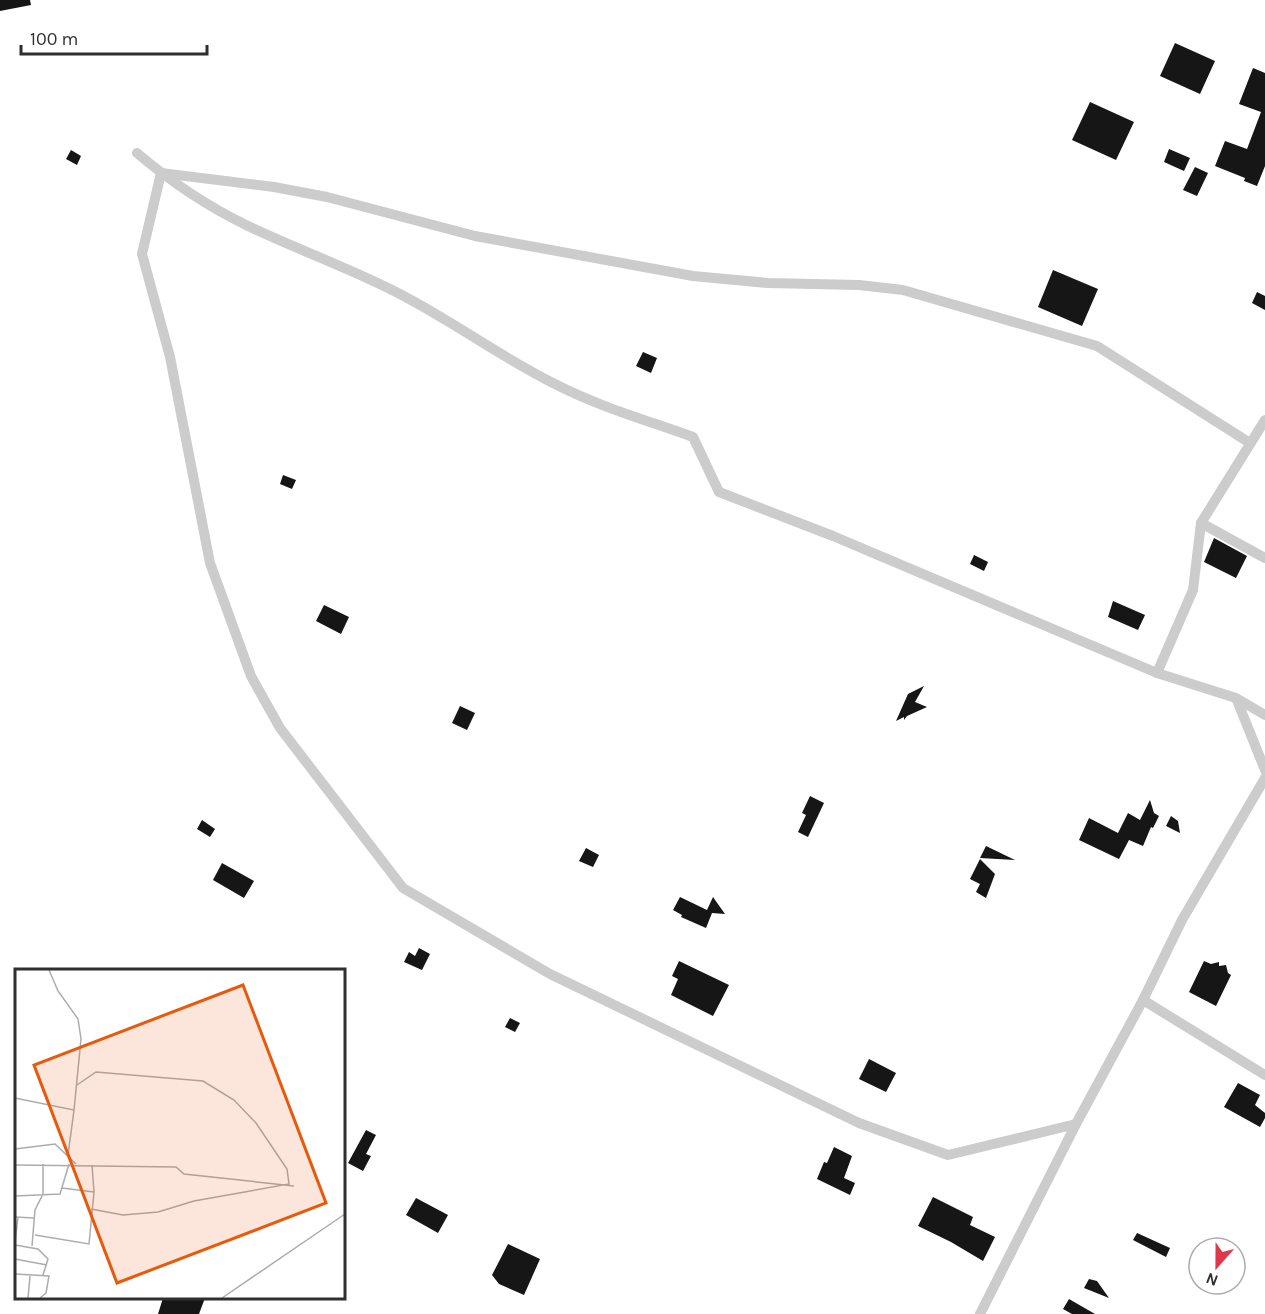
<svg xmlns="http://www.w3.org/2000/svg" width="1265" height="1314" viewBox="0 0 1265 1314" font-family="Karla,sans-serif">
<rect width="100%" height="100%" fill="#fff"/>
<g fill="#161616">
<polygon points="0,0 30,0 31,5 0,11"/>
<polygon points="1175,43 1215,61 1200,94 1160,76"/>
<polygon points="1253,68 1265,73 1265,166 1257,186 1244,181 1245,178 1215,166 1225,141 1247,149 1261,112 1239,104"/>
<polygon points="1090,102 1134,122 1116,160 1072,140"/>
<polygon points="1169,149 1190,158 1184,171 1164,162"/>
<polygon points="71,150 81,156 77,165 66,159"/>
<polygon points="1195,167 1208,173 1197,196 1183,190"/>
<polygon points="1053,270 1098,289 1082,326 1038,307"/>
<polygon points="1257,292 1265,296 1265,310 1252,303"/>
<polygon points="643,352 657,358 651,373 636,366"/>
<polygon points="283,475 296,480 292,489 280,484"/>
<polygon points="1214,538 1247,556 1236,578 1204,562"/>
<polygon points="974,555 988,562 984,571 970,564"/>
<polygon points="1113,601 1145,615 1138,630 1108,617"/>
<polygon points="324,605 349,617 341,634 316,621"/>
<polygon points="924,686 915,702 927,707 907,716 904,720 904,717 896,721 908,694"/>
<polygon points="460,706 475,713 467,730 452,723"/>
<polygon points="810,796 824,803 808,837 798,832 806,815 802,813"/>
<polygon points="1150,800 1154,813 1159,816 1153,828 1151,827 1143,846 1129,840 1119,859 1079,840 1089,818 1118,833 1128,813 1140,820"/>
<polygon points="1171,816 1178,821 1180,833 1166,826"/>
<polygon points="202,820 215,829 210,837 197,829"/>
<polygon points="986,846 1015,860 980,858"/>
<polygon points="586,848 599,855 593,867 579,861"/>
<polygon points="980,859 995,874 986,898 976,892 980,884 970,879"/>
<polygon points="222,863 254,881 244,898 213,880"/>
<polygon points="680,897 707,910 713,897 725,914 712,913 706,928 681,917 682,915 673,910"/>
<polygon points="419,948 430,954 422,970 404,962 409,952 415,956"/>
<polygon points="679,961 729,985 713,1016 671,995 678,979 672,976"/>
<polygon points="1204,961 1211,964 1219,962 1219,966 1226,965 1228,973 1231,975 1216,1006 1189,992"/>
<polygon points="510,1018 520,1023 515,1032 505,1027"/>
<polygon points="869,1059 896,1073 886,1092 859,1079"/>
<polygon points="1238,1083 1260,1095 1255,1105 1265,1113 1265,1118 1260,1127 1224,1107"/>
<polygon points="366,1130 376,1135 366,1154 371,1156 363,1171 348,1163"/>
<polygon points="834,1147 852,1156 844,1178 855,1183 850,1195 817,1179 824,1162 827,1163"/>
<polygon points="933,1197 973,1217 970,1225 995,1237 983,1261 951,1242 918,1226"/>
<polygon points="416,1198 448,1215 438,1233 406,1215"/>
<polygon points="1137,1233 1170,1248 1166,1257 1133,1240"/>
<polygon points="508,1244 540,1259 524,1295 499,1284 492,1275"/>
<polygon points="1089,1279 1097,1281 1109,1298 1084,1288"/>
<polygon points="163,1298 205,1298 199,1314 158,1314"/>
<polygon points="1069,1299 1095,1314 1072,1314 1063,1309"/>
</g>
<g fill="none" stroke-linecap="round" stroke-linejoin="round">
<g stroke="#ccc" stroke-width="10">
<path d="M137 153C170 181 207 206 246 225 294 248 344 266 392 290 447 317 497 355 553 383 597 406 646 420 693 437L719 492 833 536 1157 673 1236 698 1265 715"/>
<polyline points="1201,523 1265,558"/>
<polyline points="1157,673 1193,590 1201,523 1265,420"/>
<polyline points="1236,698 1265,770"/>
<polyline points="1265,778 1182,920 1143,1000 1265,1075"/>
<polyline points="1076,1124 948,1155 859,1123 550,974 403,888 280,728 251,676 210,563 170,357 142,254 161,173 274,187 327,197 475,236 693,276 768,283 859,285 903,290 1097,346 1250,443"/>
<polyline points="980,1314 1076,1124 1143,1000"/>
</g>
</g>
<g transform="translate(15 969)">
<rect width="330" height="330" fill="#fff"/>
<path fill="none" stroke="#acacac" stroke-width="1.5" d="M34 1 43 22 63 50 66 70 59 141M62 116 81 103 188 112 219 131 241 154 272 200 274 215 179 232 143 243 108 246 76 240M0 129 59 141 53 186M0 180 40 175 61 195M0 196 161 198 169 205 279 217M47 219 79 223M0 227 45 225 54 195M0 248 19 249M20 266 74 275 79 223 77 196M0 273 3 248M0 276 23 280 33 290 28 306M17 277 20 241 28 225V195M0 290 32 296M0 305 34 307 31 324 25 329M13 329 15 307M207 329 330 245"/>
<path fill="#e8590c" fill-opacity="0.15" stroke="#e8590c" stroke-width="3" d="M228 16 311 234 102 314 19 96Z"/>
<rect width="330" height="330" fill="none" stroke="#2f2f2f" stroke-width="3"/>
</g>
<g transform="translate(1217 1266) rotate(201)"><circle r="28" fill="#ffffff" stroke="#acacac" stroke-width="1.5"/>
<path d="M0-4.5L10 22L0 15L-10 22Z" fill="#dd394a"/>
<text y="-9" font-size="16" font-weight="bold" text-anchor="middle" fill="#2f2f2f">N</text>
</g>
<path d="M21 45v9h186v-9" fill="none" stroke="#2f2f2f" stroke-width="3"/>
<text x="30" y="45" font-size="18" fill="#2f2f2f" stroke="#ffffff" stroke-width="4.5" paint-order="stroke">100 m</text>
</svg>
